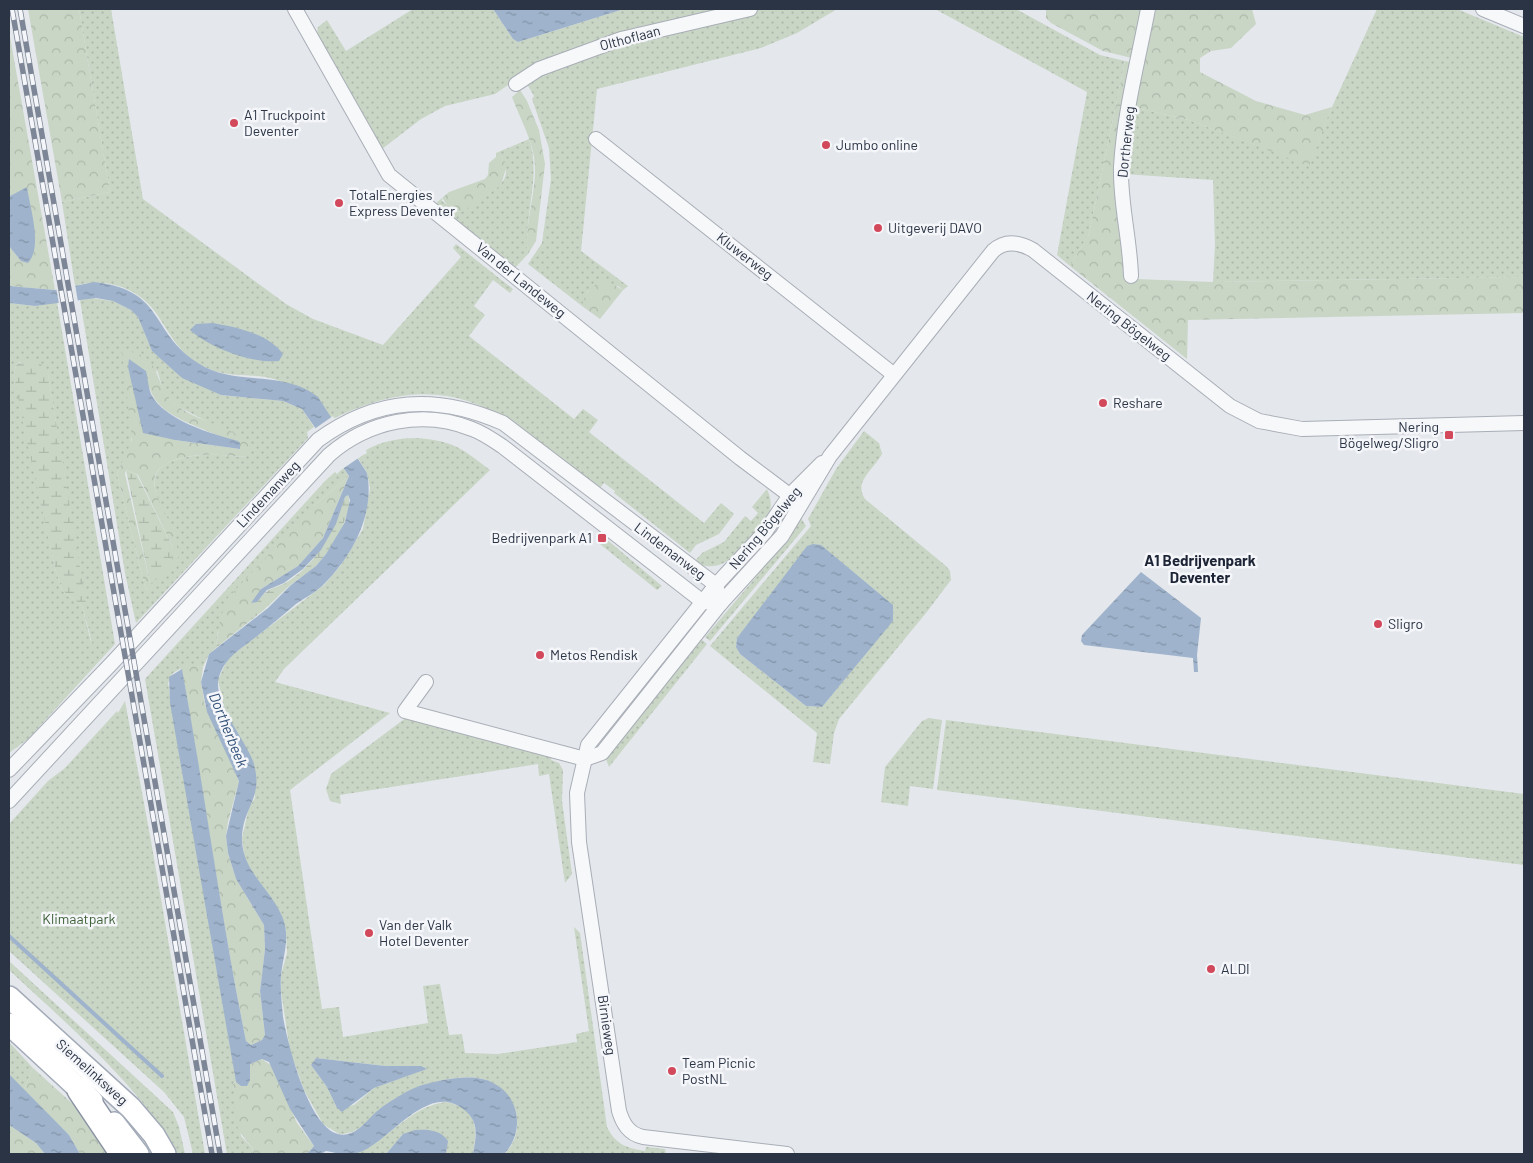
<svg xmlns="http://www.w3.org/2000/svg" width="1533" height="1163" viewBox="0 0 1533 1163" font-family="Barlow,sans-serif">
<defs>
<pattern id="grass-dots" width="8" height="8" patternUnits="userSpaceOnUse" patternTransform="scale(1.25)"><rect width="8" height="8" fill="#c9d6c5"/><path d="M2 2h.1M6 6h.1" fill="none" stroke="#adb8ab" stroke-width="1.8" stroke-linecap="round"/></pattern>
<pattern id="forest-crowns" width="20" height="18" patternUnits="userSpaceOnUse" patternTransform="scale(1.25)"><rect width="20" height="18" fill="#c9d6c5"/><path d="M2 6a3 3 0 1 1 6 0M12 15a3 3 0 1 1 6 0" fill="none" stroke="#adb8ab"/></pattern>
<pattern id="wetland-marsh" width="20" height="14" patternUnits="userSpaceOnUse" patternTransform="scale(1.25)"><rect width="20" height="14" fill="#c9d6c5"/><path d="M1 5h8M5 5V1M11 12h8M15 12V8" fill="none" stroke="#adb8ab"/></pattern>
<pattern id="water-ripples" width="26" height="14" patternUnits="userSpaceOnUse" patternTransform="scale(1.25)"><rect width="26" height="14" fill="#9fb4cc"/><path d="M2 4q2-2 4 0t4 0M15 11q2-2 4 0t4 0" fill="none" stroke="#8293a7"/></pattern>
</defs>
<rect width="100%" height="100%" fill="#e4e7ec"/>
<g fill="url(#grass-dots)" fill-rule="evenodd">
<path d="M79 9H111L143 199 286 304 313 319 383 345 461 257 453 248 456 244 513 289 510 293 493 280 474 306 485 315 469 336 574 419 583 409 598 420 589 432 704 523 721 503 734 514 719 534 696 545 690 553 614 493 615 491 604 483 599 489C509 416 453 360 333 419 321 411 288 384 277 380 250 371 228 381 199 364 178 352 169 332 156 313 138 287 104 277 75 286L62 202 110 192Z"/>
<polygon points="413,9 493,9 513,39 518,42 624,9 740,9 674,23 511,83 495,94 445,106 421,119 382,149 317,34 318,27 327,20 346,51"/>
<polygon points="756,9 837,9 797,33 761,48 597,89 581,251 628,286 623,290 618,286 588,291 582,306 528,264 542,243 551,179 549,148 532,99 534,96 527,84 562,62"/>
<polygon points="935,9 1016,9 1100,55 1125,61 1089,234 1070,266 1057,255 1087,92"/>
<polygon points="1377,9 1457,9 1524,37 1524,277 1213,282 1215,244 1213,180 1124,174 1133,107 1189,120 1309,165 1332,107"/>
<path d="M529 139C542 177 523 215 528 254L515 268 435 204 442 198V201L458 212C466 210 472 204 478 200 497 188 515 180 501 156L496 157V153Z"/>
<path d="M91 298 113 301 131 310 138 316 152 351 221 395 283 401 302 409 314 427 307 432 308 438 136 623 125 573 80 300ZM157 370 164 392 177 406 208 422 247 456C238 458 229 455 220 455 207 454 191 455 178 459 125 474 178 520 178 555L177 560 148 590 145 587 117 474 130 449 133 430Z"/>
<path d="M57 302 115 644 28 739 9 753V303L35 306ZM20 362 48 374 92 646 82 606 62 590 55 568 14 374 16 365Z"/>
<path d="M864 431 879 443 882 454C874 469 853 482 865 499L946 566 950 571 951 580 926 613 839 719 834 733 830 764 813 762 817 733 710 646 811 526 808 519 836 469ZM820 545 892 605V621L822 707 806 706 740 654 736 646 737 638Z"/>
<path d="M418 438C456 442 461 448 490 470L284 669 275 682 390 713 290 790 322 1009 339 1007 343 1037 428 1023 423 986 440 984 449 1035 462 1034 465 1053 498 1054 577 1042 576 1034 589 1031 574 927 580 933 607 1127C616 1145 627 1148 645 1151L646 1147 665 1149 666 1154H504C514 1145 518 1133 517 1120 517 1105 508 1098 499 1088 476 1064 416 1085 392 1101 374 1112 362 1135 339 1134L323 1124 304 1090 290 1051 281 991V975L287 953 286 932 281 914 245 861 242 838 249 807 255 798 252 760 225 711 218 680 228 658 324 585 341 565 363 529 370 488 367 473 358 458 367 453 366 450C382 441 399 438 418 438ZM316 1058 385 1066H420L426 1069 374 1088 354 1105 337 1108 327 1087 311 1065Z"/>
<polygon points="343,468 349,476 316,504 218,632 216,648 209,654 203,667 187,665 173,673 168,683 236,1081 233,1084 241,1136 253,1149 252,1154 227,1154 145,679 325,481 335,472 337,474"/>
<path d="M767 489C770 496 772 503 770 511 768 520 760 527 755 534 740 552 721 576 694 562L702 553 724 542 745 516 751 521 758 513 752 507Z"/>
<polygon points="801,518 806,526 710,641 705,637 756,577 761,571 760,569"/>
<polygon points="605,538 662,586 657,590 600,544"/>
<polygon points="701,639 707,644 609,767 606,759"/>
<polygon points="125,701 151,841 205,1154 193,1154 184,1117 164,1092 9,951 9,824 48,781 65,768 117,711 118,713"/>
<polygon points="407,717 552,757 551,760 559,763 563,770 562,801 572,874 565,883 549,774 539,776 538,764 340,795 341,804 330,801 326,789 331,774"/>
<polygon points="929,718 942,720 933,789 910,786 908,806 881,802 885,767 922,721"/>
<polygon points="946,720 1524,794 1524,865 937,790"/>
<path d="M9 961 173 1112 179 1127 185 1154H178C140 1086 66 1023 9 970Z"/>
<polygon points="9,1042 33,1068 23,1091 9,1074"/>
<path d="M445 1102C477 1107 478 1127 473 1154H446L447 1150 403 1134 386 1154H350C361 1148 374 1143 384 1136 404 1122 419 1106 445 1102Z"/>
</g>
<g fill="url(#forest-crowns)" fill-rule="evenodd">
<polygon points="28,9 79,9 110,192 62,202"/>
<polygon points="1046,9 1145,9 1136,59 1103,51 1051,23 1046,18"/>
<polygon points="1156,9 1252,9 1256,24 1231,48 1211,51 1200,58 1200,72 1256,101 1305,115 1332,107 1309,166 1189,120 1133,107"/>
<polygon points="9,31 55,290 9,286 9,246 21,261 30,213 27,188 10,196 9,202"/>
<polygon points="1125,61 1135,63 1121,140 1136,279 1213,282 1524,277 1524,313 1188,320 1187,359 1070,266 1089,234"/>
<path d="M520 90 527 101 539 130 545 164 536 241 528 254C524 224 536 195 535 166 534 142 520 119 512 97Z"/>
<polygon points="501,156 507,165 501,185 462,212 452,211 442,198 449,192 485,179 488,175 489,163 496,157"/>
<path d="M605 280 623 290 600 319 582 306C585 292 592 285 605 280Z"/>
<path d="M122 351C165 353 151 386 178 406 200 424 233 424 251 447L247 456C238 458 229 455 220 455 207 454 190 455 178 459 120 476 188 524 177 560 173 572 160 580 152 589L148 590 145 587 117 474 132 440ZM127 362 148 377C149 414 192 423 219 436 226 439 233 445 240 449L175 440 137 412ZM126 470 138 475 173 548 150 583 125 474Z"/>
<polygon points="349,476 323,538 298,566 261,589 251,620 216,648 220,621 226,600 316,504"/>
<path d="M187 664 203 667 201 682 205 705 239 781 228 822 226 836 228 853 236 879 264 925 265 949 260 991 265 1035 262 1040 251 1045 246 1041C221 918 204 793 182 670L180 669Z"/>
<polygon points="262,1059 272,1066 297,1123 314,1146 307,1154 252,1154 253,1149 238,1130 233,1084 250,1071 250,1064"/>
<polygon points="33,1068 95,1124 116,1154 80,1154 69,1135 23,1091"/>
<polygon points="9,1125 36,1143 45,1154 9,1154"/>
</g>
<g fill="url(#wetland-marsh)">
<polygon points="31,357 39,361 48,374 93,646 82,606 62,590 55,568 24,428 14,374 16,365"/>
<polygon points="126,470 137,475 173,548 170,565 152,584 150,583"/>
<path d="M348 495C355 513 329 553 316 566 308 574 297 579 288 587 276 598 265 610 251 620V603C261 601 262 594 269 590 274 587 279 586 284 584 318 564 332 532 345 497Z"/>
</g>
<g fill="url(#water-ripples)">
<polygon points="493,9 624,9 518,42 513,39"/>
<path d="M27 187C30 208 43 247 28 263L21 261 9 246 10 196Z"/>
<path d="M94 282C166 290 149 332 198 363 234 387 283 369 318 397L367 473C375 513 353 555 325 583 317 592 306 597 296 604 283 615 270 626 256 637 240 650 226 656 219 677 212 701 245 739 253 761 265 799 242 806 242 840 243 872 270 888 282 916 291 938 283 954 281 976 280 989 282 1004 283 1017 288 1044 308 1126 338 1134 355 1138 365 1122 376 1112 385 1104 396 1098 406 1092 419 1085 435 1081 450 1079 465 1077 482 1076 495 1084 521 1098 524 1134 504 1154H473C476 1137 480 1121 463 1109 428 1081 389 1142 360 1152 348 1157 337 1153 326 1151L321 1154H307L314 1146 290 1109 269 1062 262 1059 250 1064V1080L247 1086H241L236 1082 170 703 169 677 182 669C205 793 221 918 246 1041L251 1045 262 1040 265 1035 260 991 265 949 264 925 236 879 228 853 226 836 239 781 207 712 201 682 209 654 268 608 291 585 316 566 326 554 345 522 350 500 348 495 345 497 336 524 321 550 303 569 284 583 267 590 257 602 251 603 261 589 298 566 323 538 349 476 302 409 283 401 221 395 182 378 152 351 138 317 131 310 113 301 96 298 35 306 9 303V286L55 290Z"/>
<path d="M213 323C236 327 269 334 283 354L279 361C252 364 210 348 190 330L196 324Z"/>
<path d="M129 359 146 371C148 379 148 386 151 394 164 420 212 434 238 441L240 443V449L175 440 143 433 128 367Z"/>
<polygon points="813,544 821,545 893,605 893,621 822,707 806,706 740,654 736,647 737,638 807,546"/>
<polygon points="1141,572 1201,618 1197,655 1198,672 1194,672 1193,658 1084,645 1081,641 1082,635"/>
<polygon points="316,1058 385,1066 421,1066 427,1069 374,1088 342,1112 337,1108 327,1087 311,1065"/>
<polygon points="9,1074 69,1135 80,1154 45,1154 36,1143 9,1125"/>
<path d="M415 1130C428 1129 441 1130 448 1141L446 1154H386L403 1134Z"/>
</g>
<g fill="#e4e7ec">
<polygon points="75,284 78,302 59,304 56,287"/>
<polygon points="333,416 360,457 341,470 313,430"/>
</g>
<g fill="none" stroke-linecap="round" stroke-linejoin="round">
<polyline stroke="#9fb4cc" stroke-width="4" points="9,936 162,1076"/>
<g stroke="#a9aeb7" stroke-width="16">
<g id="street">
<polyline points="295,9 389,175 740,458 796,500"/>
<polyline points="1483,9 1524,26"/>
<polyline points="516,84 539,69 621,39 750,9"/>
<polyline points="596,139 893,374"/>
<path d="M1131 276C1130 239 1120 204 1121 167 1124 114 1138 61 1148 9"/>
<path d="M426 682 405 711 585 759 602 753 721 603 782 536 830 456 993 251C1005 240 1019 242 1033 250L1230 406 1259 421 1302 429 1524 423"/>
<path d="M9 770 112 663 318 440C377 397 437 394 503 423L716 585 721 603"/>
<path d="M9 801 329 455C368 421 423 409 472 429 483 433 493 440 502 446L703 602 721 603"/>
<path d="M787 1154 643 1137C629 1134 623 1124 619 1111L579 842 577 793 588 745 716 585 765 532 790 495 822 463"/>
</g>
</g>
<g stroke="#a3abb8" stroke-width="24">
<g id="primary">
<polyline points="9,997 131,1108 154,1135 165,1154"/>
<polyline points="9,1024 92,1101"/>
<polyline points="114,1123 138,1154"/>
</g>
</g>
<g stroke="#8b94a3" stroke-width="28">
<polyline id="highway" points="80,1090 123,1154"/>
</g>
<use href="#street" stroke="#f7f8fa" stroke-width="14"/>
<use href="#primary" stroke="#fff" stroke-width="21"/>
<use href="#highway" stroke="#fff" stroke-width="25"/>
<g stroke="#7d8696" stroke-width="5.5">
<g id="rail">
<polyline points="12,9 212,1154"/>
<polyline points="20,9 220,1154"/>
</g>
</g>
<use href="#rail" stroke="#f4f6f9" stroke-width="4" stroke-dasharray="11" stroke-linecap="butt"/>
</g>
<g fill="#d1495b" stroke="#f4f6f9" stroke-width="2">
<circle cx="234" cy="123" r="5"/>
<circle cx="826" cy="145" r="5"/>
<circle cx="339" cy="203" r="5"/>
<circle cx="878" cy="228" r="5"/>
<circle cx="1103" cy="403" r="5"/>
<rect x="1444" y="430" width="10" height="10" rx="2.5"/>
<rect x="597" y="533" width="10" height="10" rx="2.5"/>
<circle cx="1378" cy="624" r="5"/>
<circle cx="540" cy="655" r="5"/>
<circle cx="369" cy="933" r="5"/>
<circle cx="1211" cy="969" r="5"/>
<circle cx="672" cy="1071" r="5"/>
</g>
<g text-anchor="middle" stroke-width="5" stroke-linejoin="round" paint-order="stroke">
<g font-size="14" fill="#2b3445" stroke="#f4f6f9">
<text transform="translate(630 38) rotate(-15)" y="5">Olthoflaan</text>
<text transform="translate(1126 142) rotate(-84)" y="5">Dortherweg</text>
<text transform="translate(745 256) rotate(38)" y="5">Kluwerweg</text>
<text transform="translate(521 280) rotate(39)" y="5">Van der Landeweg</text>
<text transform="translate(1129 326) rotate(38)" y="5">Nering Bögelweg</text>
<text transform="translate(268 494) rotate(-47)" y="5">Lindemanweg</text>
<text transform="translate(765 528) rotate(-50)" y="5">Nering Bögelweg</text>
<text transform="translate(670 551) rotate(37)" y="5">Lindemanweg</text>
<text transform="translate(607 1025) rotate(82)" y="5">Birnieweg</text>
<text transform="translate(92 1072) rotate(42)" y="5">Siemelinksweg</text>
</g>
<g font-size="14" fill="#2b3445" stroke="#f4f6f9" text-anchor="start">
<text x="244" y="120">A1 Truckpoint<tspan x="244" dy="16">Deventer</tspan></text>
<text x="836" y="150">Jumbo online</text>
<text x="349" y="200">TotalEnergies<tspan x="349" dy="16">Express Deventer</tspan></text>
<text x="888" y="233">Uitgeverij DAVO</text>
<text x="1113" y="408">Reshare</text>
<text x="1439" y="432" text-anchor="end">Nering<tspan x="1439" dy="16">Bögelweg/Sligro</tspan></text>
<text x="592" y="543" text-anchor="end">Bedrijvenpark A1</text>
<text x="1388" y="629">Sligro</text>
<text x="550" y="660">Metos Rendisk</text>
<text x="379" y="930">Van der Valk<tspan x="379" dy="16">Hotel Deventer</tspan></text>
<text x="1221" y="974">ALDI</text>
<text x="682" y="1068">Team Picnic<tspan x="682" dy="16">PostNL</tspan></text>
</g>
<g font-size="14" fill="#3f6138" stroke="#f4f6f9">
<text x="79" y="924">Klimaatpark</text>
</g>
<g font-size="15" font-weight="bold" fill="#1d2536" stroke="#f4f6f9">
<text x="1200" y="566">A1 Bedrijvenpark<tspan x="1200" dy="17">Deventer</tspan></text>
</g>
<g font-size="15" font-style="italic" fill="#34527a" stroke="#f4f6f9">
<text transform="translate(228 730) rotate(68)" y="5">Dortherbeek</text>
</g>
</g>
<rect width="1533" height="1163" fill="none" stroke="#2b3445" stroke-width="20"/>
</svg>
